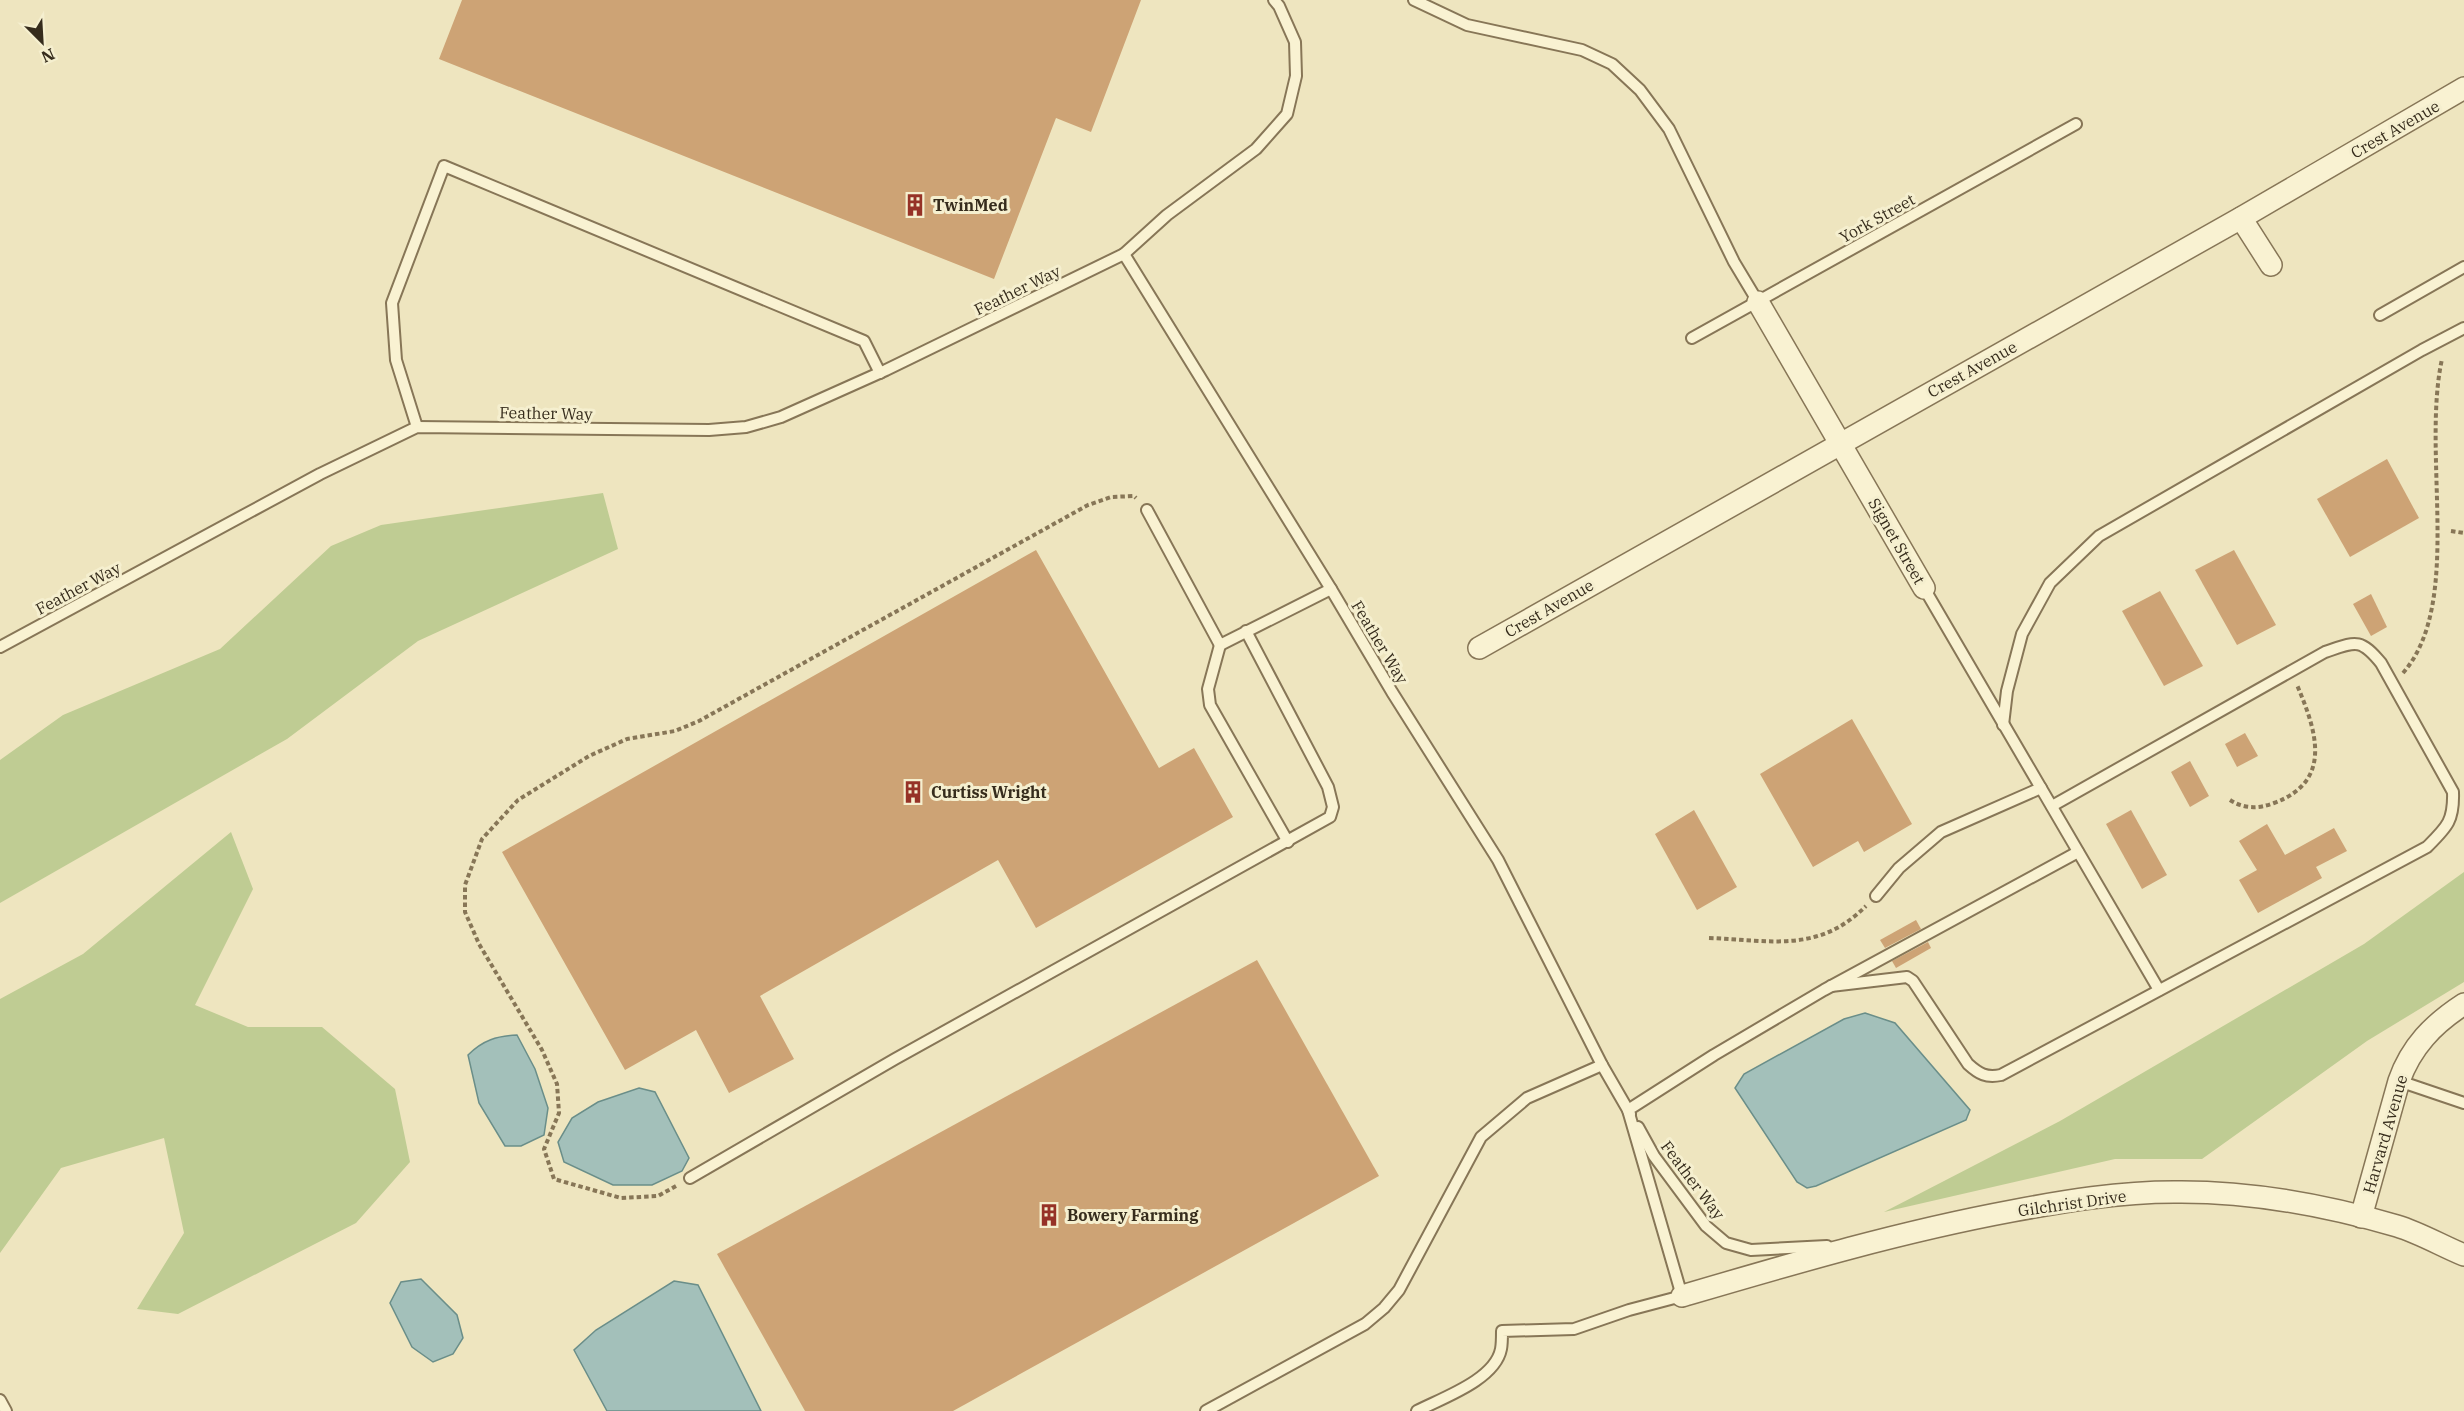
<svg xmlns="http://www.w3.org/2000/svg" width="2464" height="1411" viewBox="0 0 2464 1411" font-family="'IBM Plex Serif',serif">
<rect width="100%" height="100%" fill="#eee5bf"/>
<g fill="#bfcc93">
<polygon points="603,493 618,549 418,641 287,739 0,903 0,760 63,715 220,649 331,546 381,525"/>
<polygon points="231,832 253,889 195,1005 248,1027 322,1027 395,1089 410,1162 356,1223 178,1314 137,1309 184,1233 164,1138 61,1168 0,1253 0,999 83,954"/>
<polygon points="2464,872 2464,982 2367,1041 2202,1159 2115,1159 1884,1212 2060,1121 2364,944"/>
</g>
<g fill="#a3c0ba" stroke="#6a8e89" stroke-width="1.5">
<polygon points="1865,1013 1895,1023 1970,1110 1966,1120 1816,1186 1807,1188 1797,1182 1735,1088 1744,1074 1844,1019"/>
<path d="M517 1035 535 1069 548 1108 544 1135 521 1146H505L479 1103 468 1055C483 1040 497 1036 517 1035Z"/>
<polygon points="639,1088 655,1092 689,1158 682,1171 652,1185 613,1185 564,1162 558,1142 572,1118 598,1102"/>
<polygon points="421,1279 457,1315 463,1338 453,1354 433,1362 412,1347 390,1303 401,1282"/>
<polygon points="674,1281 698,1285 761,1411 607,1411 574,1350 596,1330"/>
</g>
<g fill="#cda375">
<polygon points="462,0 1141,0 1091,132 1056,118 994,279 439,59"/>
<polygon points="2387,459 2419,518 2350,557 2317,499"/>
<polygon points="1036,550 1159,768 1194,748 1233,817 1036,928 998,860 760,996 794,1059 729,1093 696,1030 625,1070 502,852"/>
<polygon points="2234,550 2276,625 2237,645 2195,570"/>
<polygon points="2160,591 2203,666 2164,686 2122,611"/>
<polygon points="2371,594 2387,627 2371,636 2353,604"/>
<polygon points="1852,719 1912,824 1864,852 1858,841 1813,867 1760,774"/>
<polygon points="2245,733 2258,756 2237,767 2225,744"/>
<polygon points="2190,761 2209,796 2190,807 2171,772"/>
<polygon points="1694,810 1737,887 1697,910 1655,834"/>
<polygon points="2131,810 2167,875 2142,889 2106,824"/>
<polygon points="2267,824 2285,855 2334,828 2347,851 2316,867 2322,878 2258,913 2239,880 2257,870 2239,841"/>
<polygon points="1916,920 1921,929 1885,948 1880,940"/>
<polygon points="1928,942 1931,948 1896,968 1892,961"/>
<polygon points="1257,960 1379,1176 953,1411 805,1411 717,1254"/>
</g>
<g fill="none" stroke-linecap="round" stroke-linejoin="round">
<g stroke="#877657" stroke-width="14">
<g id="lane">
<polyline points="1414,0 1467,25 1582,50 1612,64 1640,90 1669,129 1734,262 1758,302"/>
<polyline points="1124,254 1167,215 1256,149 1287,114 1296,76 1295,42 1279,6 1274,0"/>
<polyline points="2380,315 2464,267"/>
<polyline points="1692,338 2076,124"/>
<polyline points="417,427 396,360 392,303 444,166 864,341 880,373"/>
<polyline points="1147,510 1220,645 1331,589"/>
<polyline points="1924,588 2159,990"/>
<polyline points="1220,645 1208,689 1210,705 1288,842"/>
<path d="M0 647 320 474 417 427 709 430 746 427 781 417 886 370 1124 254 1331 589 1392 692 1498 860 1602 1065 1628 1110 1682 1296 1629 1310 1574 1329 1502 1331C1502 1337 1502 1344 1501 1349 1495 1380 1442 1398 1417 1411"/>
<polyline points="2003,725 2007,691 2022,634 2050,583 2099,536 2422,350 2464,328"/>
<polyline points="1876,896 1899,868 1941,832 2041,788"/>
<path d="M1831 986 1907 977 1913 981 1968 1064C1979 1074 1986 1078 2001 1075L2427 847C2447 827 2454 821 2453 792L2381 663C2360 637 2355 642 2325 652L2052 806"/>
<polyline points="2399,1081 2464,1103"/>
<polyline points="1630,1114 1628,1110 1714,1055 1824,990 2078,852"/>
<polyline points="1638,1127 1654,1156 1706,1226 1726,1243 1751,1250 1827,1246"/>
<polyline points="690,1178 895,1059 1330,817 1333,807 1328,787 1246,631"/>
<polyline points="0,1400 6,1411"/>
<polyline points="1206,1411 1365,1324 1384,1308 1399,1290 1481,1137 1527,1098 1602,1065"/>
</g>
</g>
<g stroke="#877657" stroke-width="24">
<g id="street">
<polyline points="2241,218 2271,265"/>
<polyline points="1758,302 1924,588"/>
<polyline points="1479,648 2241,218 2464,88"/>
<path d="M2361 1217 2399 1081C2411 1047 2433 1024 2464 1004"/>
<path d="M1682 1296C1791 1264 1899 1232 2012 1211 2065 1201 2119 1192 2174 1192 2250 1191 2325 1205 2397 1226 2420 1233 2442 1246 2464 1255"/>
</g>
</g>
<g stroke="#877657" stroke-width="4" stroke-dasharray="4.5 3" stroke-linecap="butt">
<polyline points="2451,531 2464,533"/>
<path d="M2403 673C2464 603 2421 455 2442 359"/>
<path d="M2230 800C2244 809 2258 809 2274 803 2334 781 2316 730 2297 685"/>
<path d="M1709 938C1770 940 1818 954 1866 906"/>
<polyline points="676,1186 658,1196 621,1198 554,1179 544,1149 559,1113 557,1084 542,1050 479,944 465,912 465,885 482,839 518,800 589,756 627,739 675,731 699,721 1088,505 1111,497 1134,496 1136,498"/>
</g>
<use href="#lane" stroke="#f9f2d2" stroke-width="10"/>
<use href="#street" stroke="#f9f2d2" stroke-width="21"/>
</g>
<defs>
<g id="building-bare" transform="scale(1.8)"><path d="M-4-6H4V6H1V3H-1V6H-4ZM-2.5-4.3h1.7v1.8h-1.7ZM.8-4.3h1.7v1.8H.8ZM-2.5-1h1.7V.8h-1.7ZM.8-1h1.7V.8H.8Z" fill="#963227" stroke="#f5efcf" stroke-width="2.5" paint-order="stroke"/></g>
</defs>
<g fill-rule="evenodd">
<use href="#building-bare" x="915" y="205"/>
<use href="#building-bare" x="913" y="792"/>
<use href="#building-bare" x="1049" y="1215"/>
</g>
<g text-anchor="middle" stroke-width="6" stroke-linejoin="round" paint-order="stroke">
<g font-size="16" fill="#362c1c" stroke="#f5efcf">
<text transform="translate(2395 129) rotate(-30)" y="6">Crest Avenue</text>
<text transform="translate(1877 218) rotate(-29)" y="6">York Street</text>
<text transform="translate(1017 290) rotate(-26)" y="6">Feather Way</text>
<text transform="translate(1972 369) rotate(-29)" y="6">Crest Avenue</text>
<text transform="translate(546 413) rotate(1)" y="6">Feather Way</text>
<text transform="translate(1897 541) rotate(60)" y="6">Signet Street</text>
<text transform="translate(78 588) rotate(-28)" y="6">Feather Way</text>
<text transform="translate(1549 608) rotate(-30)" y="6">Crest Avenue</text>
<text transform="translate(1380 642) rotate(59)" y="6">Feather Way</text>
<text transform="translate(2385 1134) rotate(-74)" y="6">Harvard Avenue</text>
<text transform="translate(1693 1180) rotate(53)" y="6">Feather Way</text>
<text transform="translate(2072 1203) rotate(-8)" y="6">Gilchrist Drive</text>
</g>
<g font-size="16" font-weight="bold" fill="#362c1c" stroke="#f5efcf" text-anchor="start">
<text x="933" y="211">TwinMed</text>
<text x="931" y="798">Curtiss Wright</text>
<text x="1067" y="1221">Bowery Farming</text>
</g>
</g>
<g transform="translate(42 42) rotate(156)" stroke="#f5efcf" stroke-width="4.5" paint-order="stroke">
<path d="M0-4.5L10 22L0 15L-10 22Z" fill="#362c1c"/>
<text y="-9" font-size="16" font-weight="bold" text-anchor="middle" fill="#362c1c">N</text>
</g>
</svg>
